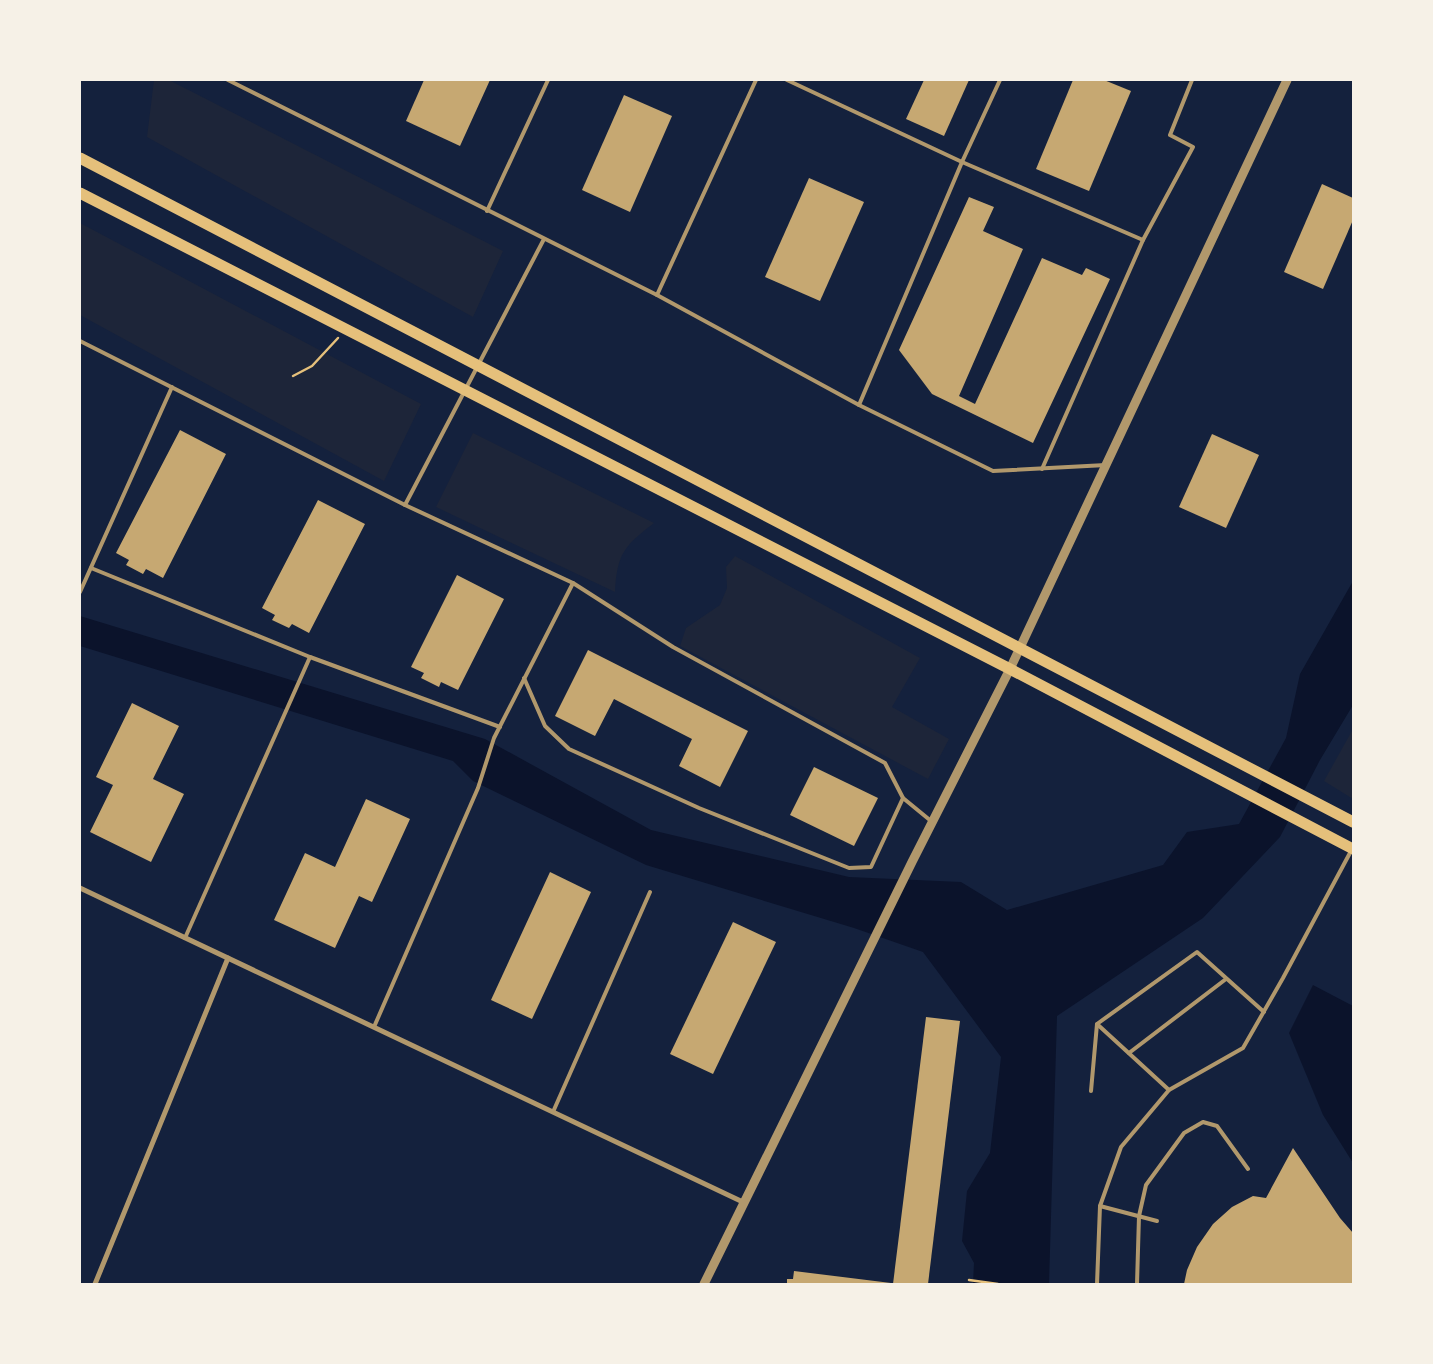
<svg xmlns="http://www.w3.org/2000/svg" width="1433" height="1364" viewBox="0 0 1433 1364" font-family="Cabin,sans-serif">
<rect width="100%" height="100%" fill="#14213d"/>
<g fill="#1d2539">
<polygon points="154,80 169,80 503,251 473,317 147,137"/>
<polygon points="80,223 421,404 384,481 80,315"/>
<path d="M473 433 654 523C624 546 617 554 615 592L436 507Z"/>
<polygon points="735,556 920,658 892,707 949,739 928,779 680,646 686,628 720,605 727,588 726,567"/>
<polygon points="1353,729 1353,799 1324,781"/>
</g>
<g fill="#0b132b">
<polygon points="1353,581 1353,705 1320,760 1280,837 1203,918 1057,1016 1049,1284 973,1284 974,1263 962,1241 967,1191 990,1153 1001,1057 923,952 854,928 646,865 473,781 453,761 80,646 80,616 485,739 651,830 849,877 961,882 1007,910 1163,865 1187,832 1239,824 1286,738 1300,674"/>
<polygon points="1313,985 1353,1006 1353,1163 1323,1115 1289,1033"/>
</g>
<g fill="#c6a872">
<polygon points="424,80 490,80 460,146 406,121"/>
<polygon points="924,80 969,80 944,136 906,119"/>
<polygon points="1073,80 1104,80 1131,91 1089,191 1036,169"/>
<polygon points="624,95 672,116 630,212 582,190"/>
<polygon points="809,178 864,202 820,301 765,277"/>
<polygon points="1322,184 1353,198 1353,220 1323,289 1284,272"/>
<polygon points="969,197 994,207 983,231 1023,249 959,396 975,404 1042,258 1082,275 1086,268 1110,279 1033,443 932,394 899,350"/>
<polygon points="180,430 226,454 163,578 146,569 143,574 126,565 129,560 116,553"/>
<polygon points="1212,434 1259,455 1226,528 1179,507"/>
<polygon points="318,500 365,524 309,633 292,624 289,628 272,620 275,615 262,608"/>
<polygon points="457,575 504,599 458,690 441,682 439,687 421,678 424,673 411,667"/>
<polygon points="588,650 748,731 720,787 679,766 692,739 614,699 595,736 555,716"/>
<polygon points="132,703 179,726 153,779 184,794 151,862 90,832 113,785 96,777"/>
<polygon points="814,767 878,798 854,846 790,815"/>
<polygon points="366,799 410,819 372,902 359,896 335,948 274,920 305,853 335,867"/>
<polygon points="550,872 591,892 532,1019 491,1000"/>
<polygon points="733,922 776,942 713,1074 670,1054"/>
<polygon points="926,1017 960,1021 928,1284 893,1284"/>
<polygon points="1293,1148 1340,1218 1353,1233 1353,1284 1184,1284 1187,1270 1197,1247 1213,1224 1232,1207 1253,1196 1266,1198"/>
<polygon points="794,1271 891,1283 890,1284 787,1284 787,1279 793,1279"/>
</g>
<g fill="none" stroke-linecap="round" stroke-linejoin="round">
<g stroke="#e5c07b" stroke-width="2.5">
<polyline points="293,376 312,366 338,338"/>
<polyline points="969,1280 998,1284"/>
</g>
<g stroke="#b1986c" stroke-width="4">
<polyline points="228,80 657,295 859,405 993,471 1106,465"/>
<polyline points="787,80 962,162 1143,240"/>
<polyline points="487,211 548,80"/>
<polyline points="657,295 756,80"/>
<polyline points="80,341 405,505 573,583 673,647 885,763 903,798 931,821"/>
<polyline points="859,405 962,162 1000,80"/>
<polyline points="1042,469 1143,240 1193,147 1170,135 1192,80"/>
<polyline points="405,505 544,239"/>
<polyline points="91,568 310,657 500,727"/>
<polyline points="80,592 172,387"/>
<polyline points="524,678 545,726 569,749 699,808 849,868 871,867 903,798"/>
<polyline points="185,938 310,657"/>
<polyline points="1097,1024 1169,1090"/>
<polyline points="374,1027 478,788 494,738 573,583"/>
<polyline points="1129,1053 1226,979"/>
<polyline points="1091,1091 1097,1024 1197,952 1264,1012"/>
<polyline points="553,1112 650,892"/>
<polyline points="1100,1206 1157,1221"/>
<polyline points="1097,1284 1100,1206 1121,1147 1169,1090 1243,1048 1283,978 1351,851"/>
<polyline points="1137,1284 1139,1216 1146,1185 1184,1133 1203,1122 1217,1126 1248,1169"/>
</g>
<g stroke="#b1986c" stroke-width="5">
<polyline points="80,888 745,1203"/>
<polyline points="95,1284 228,958"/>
</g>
<polyline stroke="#b1986c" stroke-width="9" points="704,1284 912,862 1010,669 1287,80"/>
<g stroke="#e5c07b" stroke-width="11">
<polyline points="80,158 1353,822"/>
<polyline points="80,193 1010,669 1353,849"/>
</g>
</g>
<rect width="1433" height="1364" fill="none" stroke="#f6f1e7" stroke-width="162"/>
</svg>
